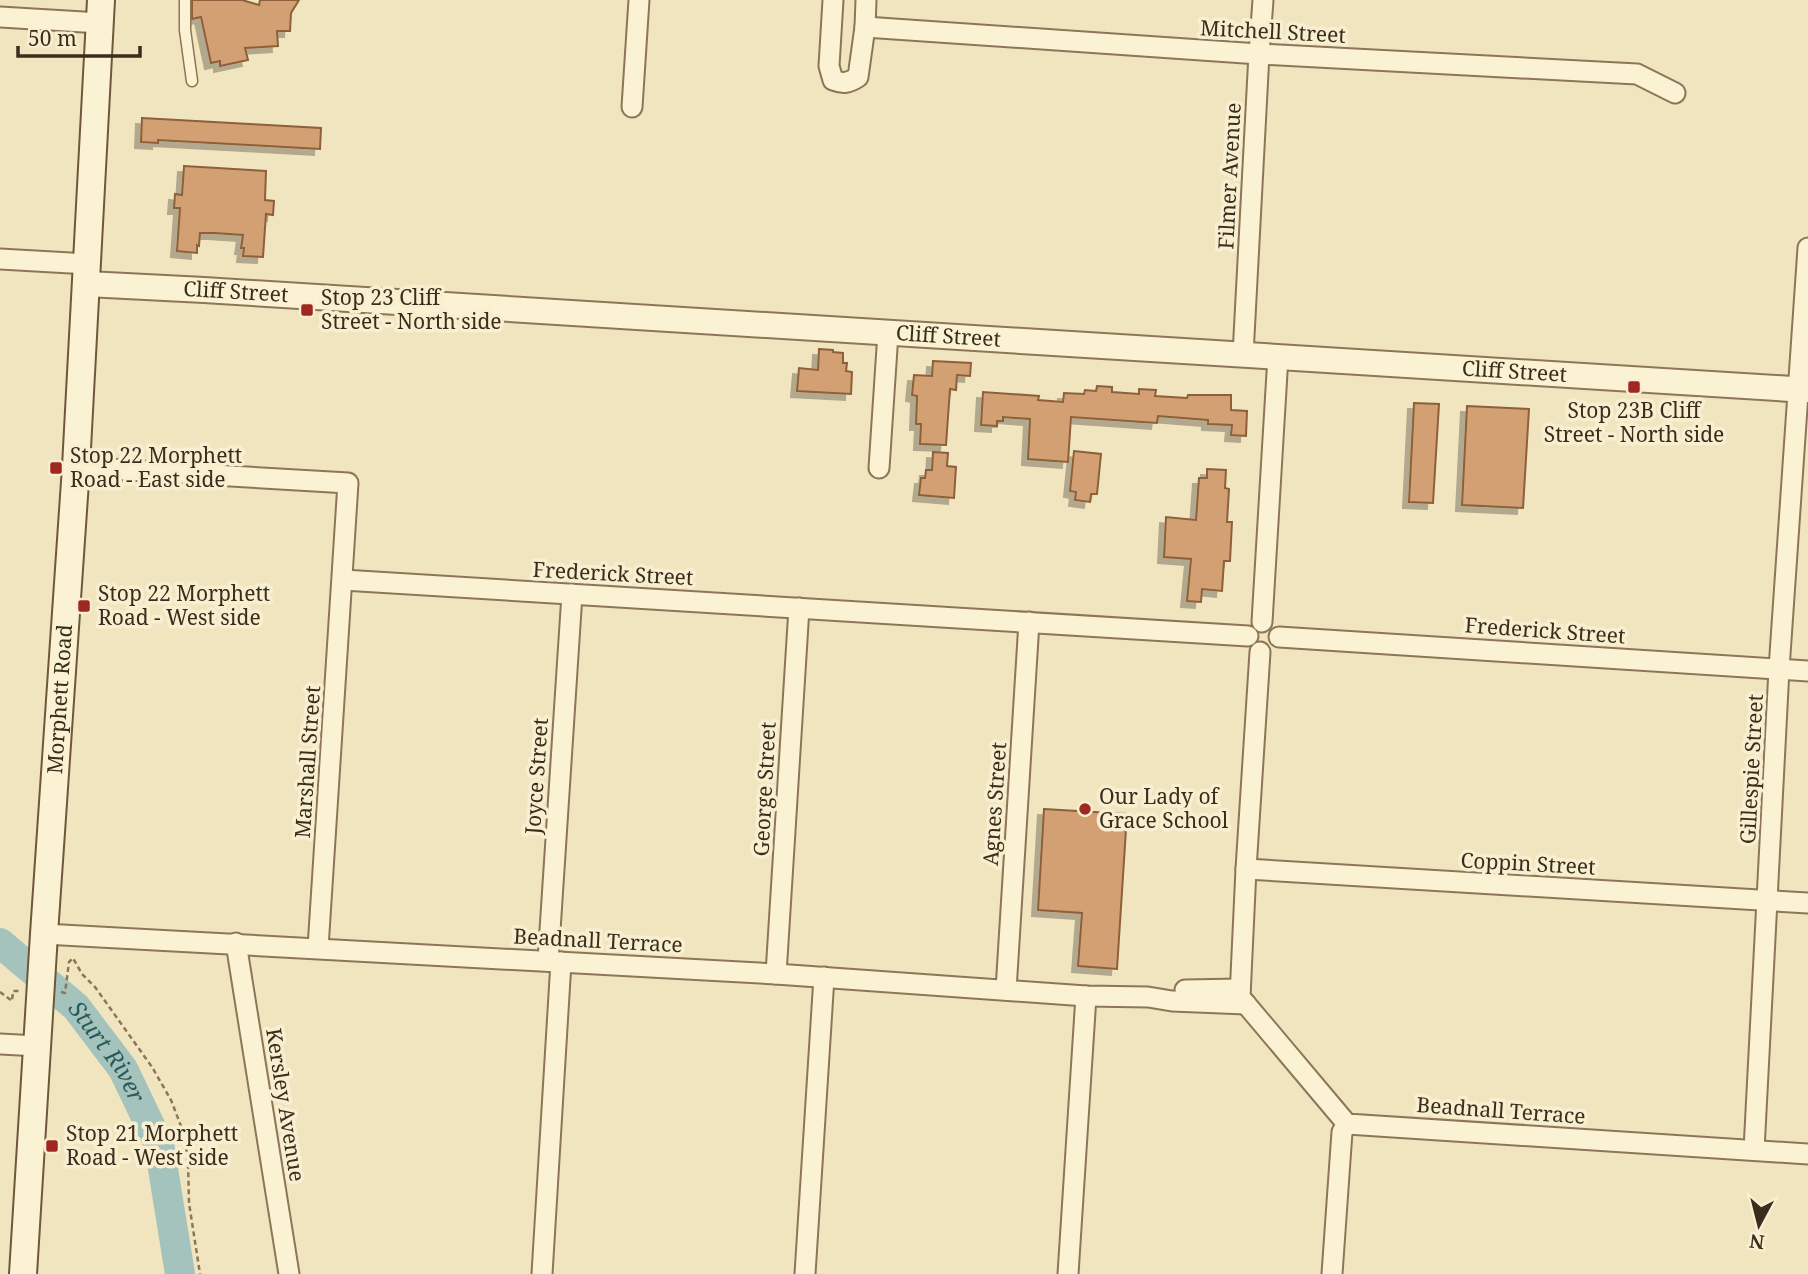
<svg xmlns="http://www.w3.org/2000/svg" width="1808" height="1274" viewBox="0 0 1808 1274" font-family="'Noto Serif',serif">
<defs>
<filter id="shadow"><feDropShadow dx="-6" dy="6" stdDeviation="0" flood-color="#0004"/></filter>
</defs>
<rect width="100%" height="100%" fill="#f1e5c0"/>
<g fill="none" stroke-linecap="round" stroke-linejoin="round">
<path stroke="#a4c3bc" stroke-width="30" id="s1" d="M0 943 76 1007 123 1069 159 1144 180 1274"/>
</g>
<g fill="#d2a073" stroke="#8d603b" stroke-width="2" filter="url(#shadow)">
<polygon points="192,0 242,0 259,5 260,0 299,0 291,13 290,31 277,31 278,46 245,48 248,60 220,66 220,61 211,63 201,17 192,19"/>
<polygon points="142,118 321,128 320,149 158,140 158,143 141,142"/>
<polygon points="184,166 266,171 265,200 274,201 273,215 266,214 263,257 243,256 244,248 241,248 243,235 214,233 200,233 199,246 197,245 197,253 177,251 180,208 174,208 175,194 182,195"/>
<polygon points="819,349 833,350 833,352 843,353 843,363 847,363 846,371 852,372 851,394 797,391 799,368 818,370"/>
<polygon points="933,361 971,363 970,376 957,375 956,390 950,389 946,445 920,444 921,424 916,424 917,396 912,395 914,375 932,376"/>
<polygon points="1097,386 1112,387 1112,392 1139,394 1139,389 1156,390 1155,396 1187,398 1188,395 1231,395 1231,410 1247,411 1246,436 1231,435 1232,425 1208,424 1208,420 1158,416 1157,423 1071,417 1068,462 1028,459 1030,419 1003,417 1003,421 997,421 997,426 981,425 983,392 1039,396 1038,400 1063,402 1064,393 1084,394 1085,390 1096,391"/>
<polygon points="1414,403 1439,404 1433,503 1409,502"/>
<polygon points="1467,406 1529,409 1523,508 1462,505"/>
<polygon points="1074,451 1101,454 1097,494 1091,494 1090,502 1075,500 1076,492 1070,491"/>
<polygon points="933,452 948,453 947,466 956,467 954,498 919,495 921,478 925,478 926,470 932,470"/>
<polygon points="1207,469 1226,470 1225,488 1229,489 1227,522 1232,522 1230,561 1224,561 1222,591 1202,589 1201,602 1187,601 1191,559 1164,557 1166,517 1196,520 1199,478 1207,478"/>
<polygon points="1044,809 1127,814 1117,969 1078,966 1082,913 1038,910"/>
</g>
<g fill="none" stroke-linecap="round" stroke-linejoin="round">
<g stroke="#8c7657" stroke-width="13">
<polyline id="service" points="185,0 185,30 192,81"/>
</g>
<g stroke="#8c7657" stroke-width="23">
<g id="minor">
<path d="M833 0 829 66 833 80C843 84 849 83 858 77L865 27 866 0"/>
<polyline points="0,17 100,23"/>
<polyline points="865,27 1259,54 1637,74 1675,93"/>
<polyline points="632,107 639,0"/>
<polyline points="0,259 88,264"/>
<polyline points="1243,355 1259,54 1263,0"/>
<polyline points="76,467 348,483 318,948"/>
<polyline points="879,468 888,333"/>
<polyline points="343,580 1248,636"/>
<polyline points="1262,622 1278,356"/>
<polyline points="1279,637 1808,671"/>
<polyline points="1260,652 1246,869 1240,997 1347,1124 1808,1154"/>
<polyline points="1246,869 1808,903"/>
<polyline points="44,934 776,974 1086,996 1148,997 1172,1001 1246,1004"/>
<polyline points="236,943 289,1274"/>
<polyline points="548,961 572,594"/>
<polyline points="776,974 799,608"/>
<polyline points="1006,990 1029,622"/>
<polyline points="1185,990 1240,989"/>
<polyline points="0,1044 38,1046"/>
<polyline points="1754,1150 1779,669 1808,248"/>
<polyline points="542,1274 561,962"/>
<polyline points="805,1274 824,977"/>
<polyline points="1068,1274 1086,996"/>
<polyline points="1332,1274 1342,1132 1347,1124"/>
</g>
</g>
<g stroke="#8c7657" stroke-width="28">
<g id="tertiary">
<path id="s2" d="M87 284 204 290 1808 390"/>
</g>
</g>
<g stroke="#6e573a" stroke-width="30">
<g id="secondary">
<path id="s3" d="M23 1274 44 934 76 467 101 0"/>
</g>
</g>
<g stroke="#8c7657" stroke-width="2.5" stroke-dasharray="5 3.5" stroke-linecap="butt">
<polyline points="0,992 12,1001 13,991 19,991"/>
<polyline points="61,992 65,993 69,962 73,958 82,974 95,987 152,1067 171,1100 184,1134 188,1161 189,1203 200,1274"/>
</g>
<use href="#service" stroke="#fbf2d4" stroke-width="10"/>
<use href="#minor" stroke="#fbf2d4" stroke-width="19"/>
<use href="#tertiary" stroke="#fbf2d4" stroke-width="24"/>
<use href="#secondary" stroke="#fbf2d4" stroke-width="26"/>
</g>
<g fill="#a02822" stroke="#f8efd1" stroke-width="2.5">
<rect x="300" y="303" width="14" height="14" rx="3.5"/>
<rect x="1627" y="380" width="14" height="14" rx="3.5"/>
<rect x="49" y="461" width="14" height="14" rx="3.5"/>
<rect x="77" y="599" width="14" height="14" rx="3.5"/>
<circle cx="1085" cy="809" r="7"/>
<rect x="45" y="1139" width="14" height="14" rx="3.5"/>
</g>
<g text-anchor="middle" stroke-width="7" stroke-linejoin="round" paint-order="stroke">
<g font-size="21" fill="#3a2d1c" stroke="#f8efd1">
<text transform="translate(1273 32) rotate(3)" y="7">Mitchell Street</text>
<text transform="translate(1230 176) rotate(-87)" y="7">Filmer Avenue</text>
<text dy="7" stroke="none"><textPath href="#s2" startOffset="149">Cliff Street</textPath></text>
<text dy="7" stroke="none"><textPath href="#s2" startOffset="863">Cliff Street</textPath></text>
<text dy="7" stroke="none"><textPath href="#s2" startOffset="1430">Cliff Street</textPath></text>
<text transform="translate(613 574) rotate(3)" y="7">Frederick Street</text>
<text transform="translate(1545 631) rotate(4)" y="7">Frederick Street</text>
<text dy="7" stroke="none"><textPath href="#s3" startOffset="576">Morphett Road</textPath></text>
<text transform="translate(308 762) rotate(-86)" y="7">Marshall Street</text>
<text transform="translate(1752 769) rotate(-87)" y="7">Gillespie Street</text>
<text transform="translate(537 776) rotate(-86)" y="7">Joyce Street</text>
<text transform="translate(765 789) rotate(-87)" y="7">George Street</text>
<text transform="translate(995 804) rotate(-86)" y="7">Agnes Street</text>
<text transform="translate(1528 864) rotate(3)" y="7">Coppin Street</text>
<text transform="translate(598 941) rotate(3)" y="7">Beadnall Terrace</text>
<text transform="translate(285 1105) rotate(81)" y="7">Kersley Avenue</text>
<text transform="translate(1501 1111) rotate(4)" y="7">Beadnall Terrace</text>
</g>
<g font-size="21" fill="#3a2d1c" stroke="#f8efd1" text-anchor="start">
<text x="321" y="305">Stop 23 Cliff<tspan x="321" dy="24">Street - North side</tspan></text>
<text x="1634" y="418" text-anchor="middle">Stop 23B Cliff<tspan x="1634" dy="24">Street - North side</tspan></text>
<text x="70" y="463">Stop 22 Morphett<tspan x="70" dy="24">Road - East side</tspan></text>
<text x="98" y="601">Stop 22 Morphett<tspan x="98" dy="24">Road - West side</tspan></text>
<text x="1099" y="804">Our Lady of<tspan x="1099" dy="24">Grace School</tspan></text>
<text x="66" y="1141">Stop 21 Morphett<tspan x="66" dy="24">Road - West side</tspan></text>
</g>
<g font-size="23" font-style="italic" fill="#2a5b5b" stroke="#f8efd1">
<text dy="8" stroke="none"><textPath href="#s1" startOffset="154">Sturt River</textPath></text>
</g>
</g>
<g transform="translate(1759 1225) rotate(187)" stroke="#f8efd1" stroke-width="5" paint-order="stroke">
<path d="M0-5L12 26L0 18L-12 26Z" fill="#3a2d1c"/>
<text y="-10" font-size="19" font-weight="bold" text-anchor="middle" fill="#3a2d1c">N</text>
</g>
<path d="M18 46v10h122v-10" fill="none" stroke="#3a2d1c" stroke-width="3.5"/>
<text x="28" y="46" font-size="21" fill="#3a2d1c" stroke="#f8efd1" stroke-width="5" paint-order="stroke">50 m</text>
</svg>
